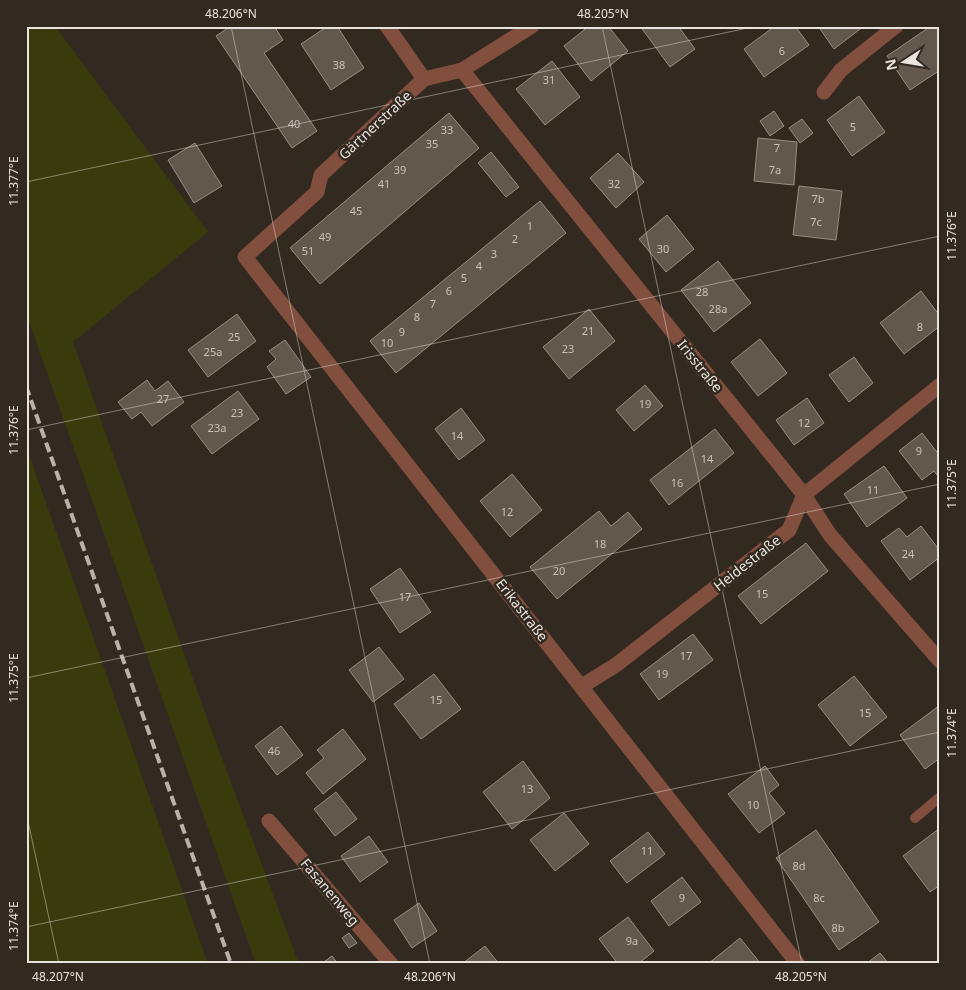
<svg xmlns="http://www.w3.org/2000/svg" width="966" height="990" viewBox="0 0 966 990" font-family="'Noto Sans',sans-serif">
<rect width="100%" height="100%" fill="#322a21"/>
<g fill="#3a3b0c">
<polygon points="26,26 55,26 208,232 73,342 208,721 299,964 256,964 26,313"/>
<polygon points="26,446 208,964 26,964"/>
</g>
<g fill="#62584e" stroke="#978d82">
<polygon points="231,26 274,26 283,40 264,53 317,131 292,148 216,36"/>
<polygon points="328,26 337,26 364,68 331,90 301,44"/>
<polygon points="589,26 608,26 628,51 591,81 564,46"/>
<polygon points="640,26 678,26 695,49 670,67"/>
<polygon points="775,26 795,26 809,45 764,77 744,49"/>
<polygon points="818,26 864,26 834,49"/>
<polygon points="931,26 940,26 940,70 910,90 887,56"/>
<polygon points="552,61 580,97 545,125 516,89"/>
<polygon points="859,96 885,132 852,156 827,120"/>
<polygon points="774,111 784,126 770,136 760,121"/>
<polygon points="449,113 479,148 320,284 290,248"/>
<polygon points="802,119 813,133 800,143 789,128"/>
<polygon points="758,138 797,142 794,185 754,181"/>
<polygon points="195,143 222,186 194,203 168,160"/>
<polygon points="491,152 519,187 506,197 478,163"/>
<polygon points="618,153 644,182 616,208 590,178"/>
<polygon points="799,186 842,191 836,240 793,235"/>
<polygon points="540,201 566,233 396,373 370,341"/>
<polygon points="667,215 694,249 666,272 639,239"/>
<polygon points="718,261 751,303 714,332 681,290"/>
<polygon points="921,291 940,316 940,326 904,354 880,323"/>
<polygon points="589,309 615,341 569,379 543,347"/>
<polygon points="237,314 256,341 208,377 188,350"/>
<polygon points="760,339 787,373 758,396 731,362"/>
<polygon points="285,340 311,377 286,394 267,367 276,359 269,351"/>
<polygon points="854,357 873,383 849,402 829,375"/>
<polygon points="147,380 155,391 168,381 184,402 152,426 141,412 132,419 118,402"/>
<polygon points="645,385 663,406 634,431 616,410"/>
<polygon points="238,391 259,419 212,454 191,426"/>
<polygon points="807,398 824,423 794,445 776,420"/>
<polygon points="461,408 485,440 459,460 435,429"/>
<polygon points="715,429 734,453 669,505 650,480"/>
<polygon points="922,433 940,456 940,479 934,471 922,480 899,451"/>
<polygon points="884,466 907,498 867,527 844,494"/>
<polygon points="512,474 542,510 510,537 480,501"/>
<polygon points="599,511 611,526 628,512 642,529 557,599 530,567"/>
<polygon points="921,526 940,551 940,557 910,580 881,541 899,528 907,537"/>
<polygon points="806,543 828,571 761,624 738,596"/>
<polygon points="400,568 431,612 400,633 370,589"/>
<polygon points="693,634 713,660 659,700 640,674"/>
<polygon points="379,647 404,679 373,702 349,670"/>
<polygon points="434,674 461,709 421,739 394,704"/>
<polygon points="854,676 887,717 850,746 818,705"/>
<polygon points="940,705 940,758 925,769 900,735"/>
<polygon points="281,726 303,755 277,775 255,746"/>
<polygon points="343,729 366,759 323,794 306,773 324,758 317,750"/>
<polygon points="523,761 550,798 512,829 483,792"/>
<polygon points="765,766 779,785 769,793 785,813 759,833 728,794"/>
<polygon points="336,792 357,819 335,836 314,809"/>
<polygon points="564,813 589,844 555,871 530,840"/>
<polygon points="940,828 940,885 930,892 903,856"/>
<polygon points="816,830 879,922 839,950 776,858"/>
<polygon points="648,832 665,854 627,883 610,861"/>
<polygon points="369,836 388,862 360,882 341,856"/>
<polygon points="682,877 701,902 669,926 651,901"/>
<polygon points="419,903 437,931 412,948 394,920"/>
<polygon points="628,917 654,951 638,964 618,964 599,939"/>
<polygon points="349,933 357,943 349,948 342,938"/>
<polygon points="740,938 761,964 708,964"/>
<polygon points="485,946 499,964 462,964"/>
<polygon points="880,953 889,964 866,964"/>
<polygon points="332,956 338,964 321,964"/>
</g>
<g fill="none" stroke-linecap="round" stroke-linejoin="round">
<polyline stroke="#824e3d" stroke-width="10" points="915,818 940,797"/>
<g stroke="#824e3d" stroke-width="15">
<polyline points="387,26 424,79"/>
<polyline points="532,26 462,70 424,79 321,175 317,192 245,257 798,964"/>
<polyline points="462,70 804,495 830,535 940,661"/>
<polyline points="824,92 841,70 896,26"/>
<polyline points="582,686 616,665 789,530 804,495 940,385"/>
<polyline points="269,821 391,964"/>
</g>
<polyline stroke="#b8b2ab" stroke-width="4" stroke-dasharray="10 5" stroke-linecap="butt" points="26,386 231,964"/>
</g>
<path fill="none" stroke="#eae4de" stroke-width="1" stroke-opacity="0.45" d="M231 26 430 964M602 26 802 964M26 182 757 26M26 430 940 236M26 678 940 484M26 812 59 964M26 927 940 732"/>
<g text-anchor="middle" stroke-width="5" stroke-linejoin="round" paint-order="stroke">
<g font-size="11" fill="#c8c1ba">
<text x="782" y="55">6</text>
<text x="339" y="69">38</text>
<text x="549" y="84">31</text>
<text x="294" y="128">40</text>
<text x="853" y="131">5</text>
<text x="447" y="134">33</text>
<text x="432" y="148">35</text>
<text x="777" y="152">7</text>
<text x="400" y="174">39</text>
<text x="775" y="174">7a</text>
<text x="384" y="188">41</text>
<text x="614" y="188">32</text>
<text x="818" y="203">7b</text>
<text x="356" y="215">45</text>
<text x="816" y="226">7c</text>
<text x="530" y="230">1</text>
<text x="325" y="241">49</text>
<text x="515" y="243">2</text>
<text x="663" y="253">30</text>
<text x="308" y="255">51</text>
<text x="494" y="258">3</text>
<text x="479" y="270">4</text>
<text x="464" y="282">5</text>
<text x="449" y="295">6</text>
<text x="702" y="296">28</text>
<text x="433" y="308">7</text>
<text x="718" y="313">28a</text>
<text x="417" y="321">8</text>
<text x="920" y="331">8</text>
<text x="588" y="335">21</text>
<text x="402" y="336">9</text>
<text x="234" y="341">25</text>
<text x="387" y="347">10</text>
<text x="568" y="353">23</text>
<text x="213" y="356">25a</text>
<text x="163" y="403">27</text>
<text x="645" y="408">19</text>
<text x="237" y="417">23</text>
<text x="804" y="427">12</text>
<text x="217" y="432">23a</text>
<text x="457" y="440">14</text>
<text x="919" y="455">9</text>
<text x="707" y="463">14</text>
<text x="677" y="487">16</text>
<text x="873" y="494">11</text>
<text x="507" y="516">12</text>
<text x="600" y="548">18</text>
<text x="908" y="558">24</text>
<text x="559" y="575">20</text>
<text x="762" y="598">15</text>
<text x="405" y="601">17</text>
<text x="686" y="660">17</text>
<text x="662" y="678">19</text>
<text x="436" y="704">15</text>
<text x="865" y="717">15</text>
<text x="274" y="755">46</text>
<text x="527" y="793">13</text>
<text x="753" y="809">10</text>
<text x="647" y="855">11</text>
<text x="799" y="870">8d</text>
<text x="682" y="902">9</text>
<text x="819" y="902">8c</text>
<text x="838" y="932">8b</text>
<text x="632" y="945">9a</text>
</g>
<g font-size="14" fill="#eae4de" stroke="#322a21">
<text transform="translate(375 125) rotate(-43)" y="5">Gärtnerstraße</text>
<text transform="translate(700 366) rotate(51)" y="5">Irisstraße</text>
<text transform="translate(747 563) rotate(-38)" y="5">Heidestraße</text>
<text transform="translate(522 610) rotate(52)" y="5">Erikastraße</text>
<text transform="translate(330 892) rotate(50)" y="5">Fasanenweg</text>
</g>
</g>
<rect width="966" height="990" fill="none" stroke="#322a21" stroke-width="55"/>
<g transform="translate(904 62) rotate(258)" stroke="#322a21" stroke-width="4" paint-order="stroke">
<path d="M0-4L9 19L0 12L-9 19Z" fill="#eae4de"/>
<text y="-8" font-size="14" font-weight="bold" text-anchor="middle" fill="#eae4de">N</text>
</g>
<rect x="28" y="28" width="910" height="934" fill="none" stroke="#eae4de" stroke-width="2"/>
<g font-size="12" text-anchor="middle" fill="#eae4de">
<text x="231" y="18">48.206°N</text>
<text x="603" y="18">48.205°N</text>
<text transform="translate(14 181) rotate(-90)" y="4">11.377°E</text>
<text transform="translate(952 236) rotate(-90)" y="4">11.376°E</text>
<text transform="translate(14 430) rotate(-90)" y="4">11.376°E</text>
<text transform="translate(952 484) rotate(-90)" y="4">11.375°E</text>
<text transform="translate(14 678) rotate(-90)" y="4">11.375°E</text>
<text transform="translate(952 733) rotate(-90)" y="4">11.374°E</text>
<text transform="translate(14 926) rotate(-90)" y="4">11.374°E</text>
<text x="58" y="981">48.207°N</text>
<text x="430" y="981">48.206°N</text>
<text x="801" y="981">48.205°N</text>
</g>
</svg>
